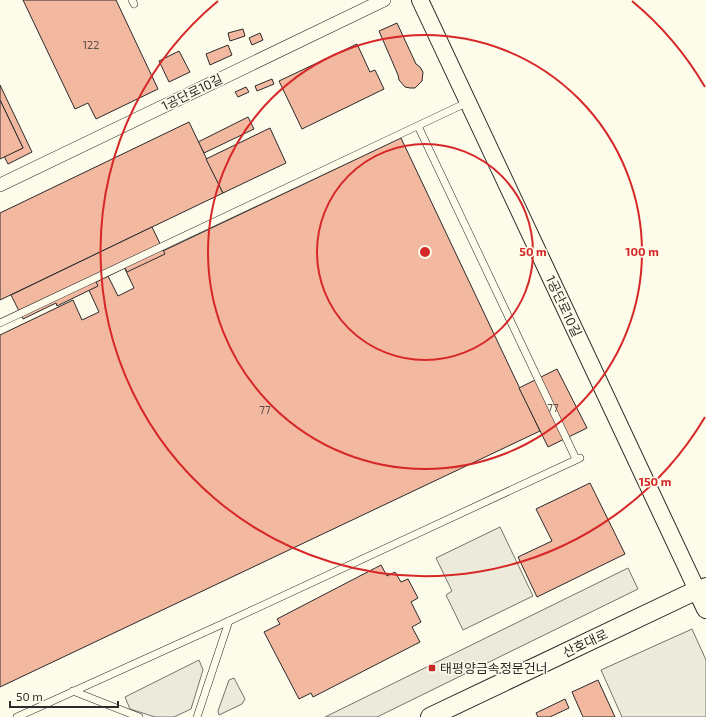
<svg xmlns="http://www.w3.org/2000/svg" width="706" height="717" viewBox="0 0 706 717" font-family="'Exo 2','Noto Sans KR',sans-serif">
<rect width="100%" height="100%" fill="#fdfbea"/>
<g fill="#ecebdb" stroke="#74746e">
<polygon points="500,527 533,596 463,630 446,595 452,591 436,558"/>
<polygon points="692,629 706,660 706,717 622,717 601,670"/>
<polygon points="199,660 203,670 191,709 174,717 155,717 130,709 125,697"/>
<polygon points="234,678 245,699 242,704 219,715 218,711 229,680"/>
</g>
<polygon fill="#eceadb" stroke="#74746e" points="628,568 638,589 377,717 325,717"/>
<g fill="#f2b8a0" stroke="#2b2b2b">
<polygon points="23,0 116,0 158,89 96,119 88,103 75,109"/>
<polygon points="397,23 416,64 420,67 423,72 422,81 415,88 410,88 405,87 399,80 398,75 379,31"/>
<polygon points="243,29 245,36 230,41 228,33"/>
<polygon points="260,33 263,40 252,45 249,38"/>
<polygon points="357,44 370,72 375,70 384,89 302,129 279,81"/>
<polygon points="228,45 232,55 210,65 206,54"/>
<polygon points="179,51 190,72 169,82 159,61"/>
<polygon points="272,79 274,84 257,91 255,86"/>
<polygon points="0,85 32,152 8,164 4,156 23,148 0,100"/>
<polygon points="246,87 249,92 238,97 235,92"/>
<polygon points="0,100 23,148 0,159"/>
<polygon points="248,117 254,129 204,153 198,142"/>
<polygon points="189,122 223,193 0,300 0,213"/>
<polygon points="270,128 286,163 223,193 206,159"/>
<polygon points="401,138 540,431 0,687 0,335 73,300 82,320 99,312 87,286 108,276 118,296 134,288 125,269"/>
<polygon points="152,227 165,254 127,272 125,268 96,282 98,286 57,306 56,303 23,319 11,295"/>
<polygon points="557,369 587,428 548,447 519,388"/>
<polygon points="590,483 625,554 537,597 518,557 552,541 536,509"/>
<polygon points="381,565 387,576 395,572 401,582 408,579 418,598 411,602 421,622 412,627 420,642 313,697 311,693 299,699 264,632 280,624 277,619"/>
<polygon points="598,680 615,717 583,717 572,692"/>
<polygon points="565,699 569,708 550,717 538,717 536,713"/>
</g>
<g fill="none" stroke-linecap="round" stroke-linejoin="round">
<g stroke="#2b2b2b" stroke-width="8">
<g id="service">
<polyline points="132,0 134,4"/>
<polyline points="418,126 576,459"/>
<polyline points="0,323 468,102"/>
<polyline points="73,691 139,717"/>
<polyline points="17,717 229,621 580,458"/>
<polyline points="197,717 229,621"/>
</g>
</g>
<g stroke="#2b2b2b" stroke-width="14">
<polyline id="minor" points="0,185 384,0"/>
</g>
<g stroke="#2b2b2b" stroke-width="18">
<polyline id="tertiary" points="420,0 697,590 706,586"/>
</g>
<g stroke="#2b2b2b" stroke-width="20">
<polyline id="secondary" points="430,717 697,590 706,609"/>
</g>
<use href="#service" stroke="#fdfbea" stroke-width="7"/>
<use href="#minor" stroke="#fdfbea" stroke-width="13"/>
<use href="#tertiary" stroke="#fdfbea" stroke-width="16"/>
<use href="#secondary" stroke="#fdfbea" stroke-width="18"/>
</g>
<g fill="none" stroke="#d62828" stroke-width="2">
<circle cx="425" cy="252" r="108"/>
<circle cx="425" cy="252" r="217"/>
<path d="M705 417A325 325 0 1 1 218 1M632 1A325 325 0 0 1 705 87"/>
</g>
<rect fill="#c62828" stroke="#fdfbea" stroke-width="1.5" x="428" y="664" width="8" height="8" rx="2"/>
<g text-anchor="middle" stroke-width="3" stroke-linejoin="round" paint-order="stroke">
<g font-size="11" fill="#5d4e48">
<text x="91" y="49">122</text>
<text x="553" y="412">77</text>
<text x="265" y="414">77</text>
</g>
<g font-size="13" fill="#2b2b2b" stroke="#fdfbea">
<text transform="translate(192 92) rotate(-26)" y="5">1공단로10길</text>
<text transform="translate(564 306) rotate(65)" y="5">1공단로10길</text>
<text transform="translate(585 643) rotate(-25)" y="5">산호대로</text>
</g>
<g font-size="13" fill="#2b2b2b" stroke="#fdfbea" text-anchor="start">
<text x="440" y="673">태평양금속정문건너</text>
</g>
</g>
<circle cx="425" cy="252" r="6" fill="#d62828" stroke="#fdfbea" stroke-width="2"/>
<g font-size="12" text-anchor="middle" font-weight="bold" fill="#d62828" stroke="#fdfbea" stroke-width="3" stroke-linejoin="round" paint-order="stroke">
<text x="533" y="256">50 m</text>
<text x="642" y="256">100 m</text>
<text x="655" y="486">150 m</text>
</g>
<path d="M10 701v6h108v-6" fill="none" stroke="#2b2b2b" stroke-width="2"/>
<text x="16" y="701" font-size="12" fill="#2b2b2b" stroke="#fdfbea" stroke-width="3" paint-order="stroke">50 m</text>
</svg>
